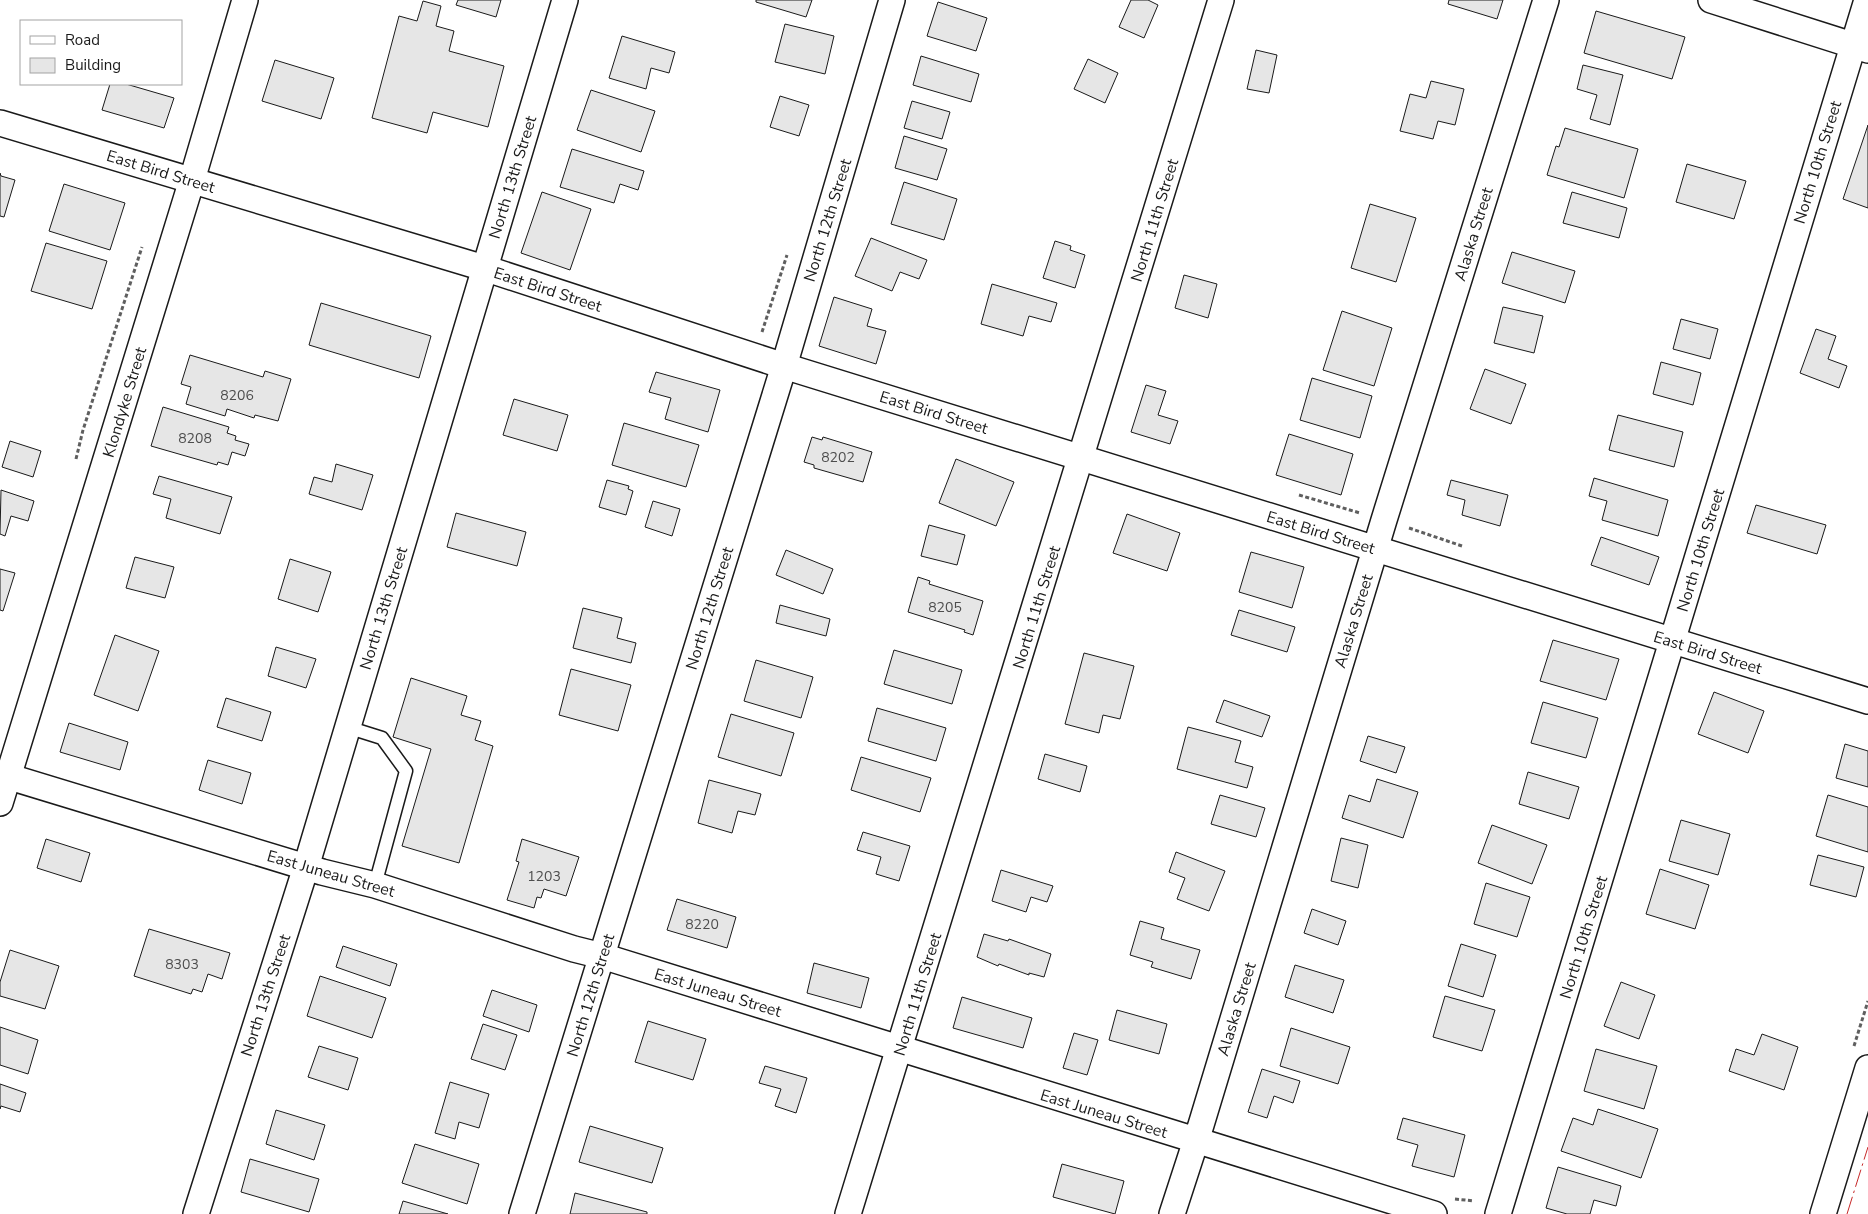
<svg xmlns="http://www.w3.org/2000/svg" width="1868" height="1214" viewBox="0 0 1868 1214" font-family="'Nunito Sans',sans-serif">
<rect width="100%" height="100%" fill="#fff"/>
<g fill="#e6e6e6" stroke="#1a1a1a">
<polygon points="458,0 501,0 496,17 456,5"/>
<polygon points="756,0 812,0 806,17 756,2"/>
<polygon points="1131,0 1148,0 1158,5 1144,38 1119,27"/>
<polygon points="1449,0 1503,0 1497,19 1448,4"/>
<polygon points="423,1 441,6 436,26 454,31 449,51 504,66 488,127 433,112 427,133 372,118 399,16 417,21"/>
<polygon points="938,2 987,18 976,51 927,36"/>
<polygon points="1596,11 1685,37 1672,79 1584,53"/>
<polygon points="785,24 834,36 825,74 775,62"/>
<polygon points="622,36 675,52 669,73 651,68 646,89 609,78"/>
<polygon points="1256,50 1277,55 1269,93 1247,89"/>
<polygon points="921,56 979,74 971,102 913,85"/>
<polygon points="1088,59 1118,73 1105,103 1074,89"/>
<polygon points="275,60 334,78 321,119 262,101"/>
<polygon points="1583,65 1623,75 1610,125 1590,119 1597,95 1577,89"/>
<polygon points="1431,81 1464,89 1455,125 1438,121 1433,139 1400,131 1410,94 1426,98"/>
<polygon points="110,84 126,84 174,98 164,128 102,110"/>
<polygon points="591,90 655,111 641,152 577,130"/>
<polygon points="780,96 809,105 799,136 770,127"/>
<polygon points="912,101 950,112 942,139 904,128"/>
<polygon points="1868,125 1868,208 1843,199"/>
<polygon points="1565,128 1638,149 1624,198 1547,175 1556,146 1559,147"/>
<polygon points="904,136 947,149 937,180 895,168"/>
<polygon points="572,149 644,171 638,190 620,184 614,203 560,187"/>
<polygon points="1687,164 1746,181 1734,219 1676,202"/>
<polygon points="0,173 1,176 15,180 4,217 0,216"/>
<polygon points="904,182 957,199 944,240 891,224"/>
<polygon points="64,184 125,203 110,250 49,231"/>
<polygon points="542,192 591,209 570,270 521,253"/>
<polygon points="1572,192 1627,208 1619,238 1563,223"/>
<polygon points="1370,204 1416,218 1396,282 1351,268"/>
<polygon points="871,238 927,260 919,279 900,272 892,291 855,276"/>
<polygon points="1055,241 1071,246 1070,250 1085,255 1075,288 1043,278"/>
<polygon points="46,243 107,261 92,309 31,291"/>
<polygon points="1512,252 1575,271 1565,303 1502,283"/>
<polygon points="1184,275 1217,284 1208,318 1175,308"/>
<polygon points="992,284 1057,303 1051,322 1029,316 1023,336 981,324"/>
<polygon points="834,297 872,309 867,326 886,331 876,364 819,346"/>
<polygon points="321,303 431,336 419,378 309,345"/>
<polygon points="1503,307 1543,316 1534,353 1494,343"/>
<polygon points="1342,311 1392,328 1374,386 1323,370"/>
<polygon points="1681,319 1718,329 1710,359 1673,349"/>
<polygon points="1816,329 1836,336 1828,359 1847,366 1839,388 1800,373"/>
<polygon points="190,355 263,377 265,371 291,379 278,421 255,415 254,418 227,409 225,416 186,404 191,387 181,384"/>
<polygon points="1661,362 1701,373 1693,405 1653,394"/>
<polygon points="1485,369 1526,384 1511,424 1470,409"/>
<polygon points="656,372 720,390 708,432 665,419 671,398 649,392"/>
<polygon points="1312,378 1372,396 1360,438 1300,420"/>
<polygon points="1146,385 1166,391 1158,415 1178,421 1170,444 1131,432"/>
<polygon points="514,399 568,415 557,451 503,435"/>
<polygon points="163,407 229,427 227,433 236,436 235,440 249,444 245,456 232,452 228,465 218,462 217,465 151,446"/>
<polygon points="1618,415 1683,432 1674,467 1609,450"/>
<polygon points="624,423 699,445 686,487 612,465"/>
<polygon points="1289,434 1353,454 1341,495 1276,475"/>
<polygon points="812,437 822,440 823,437 872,452 863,482 814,468 814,465 804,462"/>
<polygon points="10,441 41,451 33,477 2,467"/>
<polygon points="956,459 1014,482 996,526 939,503"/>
<polygon points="336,464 373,475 362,510 309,494 314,477 332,482"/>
<polygon points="159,476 232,497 220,534 166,518 171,499 153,494"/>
<polygon points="1594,478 1668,500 1658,536 1602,520 1607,501 1589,496"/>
<polygon points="607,480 629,486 628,489 633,491 626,515 599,507"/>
<polygon points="1451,480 1508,495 1500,526 1462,515 1465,500 1447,495"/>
<polygon points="1,490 34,501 28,521 11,516 5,536 0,534"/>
<polygon points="653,501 680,509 672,536 645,527"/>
<polygon points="1756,505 1826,525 1817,554 1747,533"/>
<polygon points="456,513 526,532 517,566 447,547"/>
<polygon points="1127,514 1180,533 1167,571 1113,553"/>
<polygon points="929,525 965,535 957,565 921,556"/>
<polygon points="1601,537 1659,557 1649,585 1591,565"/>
<polygon points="786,550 833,569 823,594 776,575"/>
<polygon points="1251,552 1304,567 1292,608 1239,592"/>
<polygon points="135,557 174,567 165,598 126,588"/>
<polygon points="290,559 331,572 318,612 278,599"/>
<polygon points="0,569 15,573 3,611 0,610"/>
<polygon points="918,577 930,581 929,584 983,601 973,635 964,632 965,630 908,612"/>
<polygon points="780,605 830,619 826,636 776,623"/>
<polygon points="583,608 622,618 617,638 636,643 631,663 573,648"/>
<polygon points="1239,610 1295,627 1287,652 1231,635"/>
<polygon points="115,635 159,651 138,711 94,695"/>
<polygon points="1553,640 1619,659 1606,700 1540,681"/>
<polygon points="276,647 316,659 306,688 268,676"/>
<polygon points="894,650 962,670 952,704 884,684"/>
<polygon points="1084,653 1134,666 1120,719 1103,715 1099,733 1065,724"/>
<polygon points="756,660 813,677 801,718 744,701"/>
<polygon points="571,669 631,685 618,731 559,715"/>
<polygon points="411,678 467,696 461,715 481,721 475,740 493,746 459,863 402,846 431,749 393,737"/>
<polygon points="1714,692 1764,711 1748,753 1698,734"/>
<polygon points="226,698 271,712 262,741 217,727"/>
<polygon points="1224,700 1270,716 1262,737 1216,722"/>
<polygon points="1543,702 1598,718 1586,758 1531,743"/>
<polygon points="877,708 946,728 936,761 868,741"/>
<polygon points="731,714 794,733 781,776 718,757"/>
<polygon points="69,723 128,742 120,770 60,752"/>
<polygon points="1188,727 1241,741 1235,762 1253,767 1247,788 1177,769"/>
<polygon points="1368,736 1405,747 1396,773 1360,761"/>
<polygon points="1845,744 1868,751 1868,787 1836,778"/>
<polygon points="1045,754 1087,766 1080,792 1038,779"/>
<polygon points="861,757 931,778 920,812 851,790"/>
<polygon points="208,760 251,773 242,804 199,790"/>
<polygon points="1528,772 1579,787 1569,819 1519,804"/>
<polygon points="1377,779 1418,792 1403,838 1342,818 1349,795 1370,802"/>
<polygon points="709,780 761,794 755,815 738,811 732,833 698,823"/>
<polygon points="1220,795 1265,808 1256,837 1211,824"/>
<polygon points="1828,795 1868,807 1868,852 1816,836"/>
<polygon points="1681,820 1730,834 1718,875 1669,861"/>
<polygon points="1492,825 1547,845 1532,884 1478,863"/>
<polygon points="863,832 910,846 899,881 876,874 881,857 857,850"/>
<polygon points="1341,838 1368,845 1358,888 1331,881"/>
<polygon points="46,839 90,853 81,882 37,868"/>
<polygon points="522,839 579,857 566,896 544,889 541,898 537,897 534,908 507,900 519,862 516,861"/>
<polygon points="1176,852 1225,871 1209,911 1177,899 1185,878 1169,872"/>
<polygon points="1818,855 1864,867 1856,897 1810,885"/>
<polygon points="1660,869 1709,885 1695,929 1646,914"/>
<polygon points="1001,870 1053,886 1047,902 1031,897 1026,912 992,901"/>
<polygon points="1486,883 1530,897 1517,937 1474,924"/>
<polygon points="677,899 736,917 727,948 667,930"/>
<polygon points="1312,909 1346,921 1338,945 1304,933"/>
<polygon points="1140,921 1164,928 1161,939 1200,950 1191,979 1151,967 1153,962 1130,955"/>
<polygon points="149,929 230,953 222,979 208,974 202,992 193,989 191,994 134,976"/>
<polygon points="984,934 1008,941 1009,939 1051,954 1044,977 1029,973 1029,975 999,964 998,966 977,957"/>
<polygon points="1461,944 1496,955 1483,997 1448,986"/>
<polygon points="343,946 397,964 390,986 336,967"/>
<polygon points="10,950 59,966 45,1009 0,996 0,982"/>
<polygon points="814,963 869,978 861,1008 807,993"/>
<polygon points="1295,965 1344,980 1333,1013 1285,997"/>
<polygon points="320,976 386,998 372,1038 307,1016"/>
<polygon points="1621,982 1655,995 1639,1039 1604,1026"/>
<polygon points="492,990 537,1005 529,1032 483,1016"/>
<polygon points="1445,996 1495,1010 1482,1051 1433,1037"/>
<polygon points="962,997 1032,1018 1023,1048 953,1028"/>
<polygon points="1117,1010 1167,1024 1159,1054 1109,1040"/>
<polygon points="648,1021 706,1039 693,1080 635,1062"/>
<polygon points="483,1024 517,1035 505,1070 471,1059"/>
<polygon points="0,1027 38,1040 28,1074 0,1065"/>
<polygon points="1291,1028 1350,1047 1338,1084 1280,1066"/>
<polygon points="1074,1033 1098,1040 1087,1075 1063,1068"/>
<polygon points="1762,1034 1798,1047 1784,1090 1729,1071 1736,1049 1754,1055"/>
<polygon points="319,1046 358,1058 348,1090 308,1077"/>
<polygon points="1596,1049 1657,1066 1644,1109 1584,1091"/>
<polygon points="765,1066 807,1078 796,1113 775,1106 781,1089 759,1083"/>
<polygon points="1262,1069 1300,1081 1293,1103 1274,1096 1267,1118 1248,1112"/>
<polygon points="450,1082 489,1094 479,1128 459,1122 455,1139 435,1133"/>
<polygon points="0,1084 26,1093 20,1112 1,1106 0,1109"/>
<polygon points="1598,1109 1658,1129 1641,1178 1561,1151 1573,1118 1593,1125"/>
<polygon points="276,1110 325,1125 314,1160 266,1144"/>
<polygon points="1403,1118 1465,1135 1454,1177 1412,1166 1418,1145 1397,1139"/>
<polygon points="590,1126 663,1148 652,1183 579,1162"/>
<polygon points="415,1144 479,1164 467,1204 402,1183"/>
<polygon points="250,1159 319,1179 309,1212 241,1192"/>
<polygon points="1062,1164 1124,1181 1115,1214 1053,1197"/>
<polygon points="1558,1167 1621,1186 1616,1206 1594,1200 1590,1214 1567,1214 1546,1208"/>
<polygon points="575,1193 647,1212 647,1214 570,1214"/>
<polygon points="403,1201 448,1214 399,1214"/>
</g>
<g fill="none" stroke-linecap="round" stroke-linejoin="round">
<g stroke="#1a1a1a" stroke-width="15">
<polyline id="lane" points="347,727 382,738 406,771 375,885"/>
</g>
<g stroke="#1a1a1a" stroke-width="28">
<g id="street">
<polyline points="1711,0 1868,50"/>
<polyline points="0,123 484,268 784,366 1868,701"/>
<polyline points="0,774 322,872 375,885 574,949 602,956 1434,1214"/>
<polyline points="0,803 192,180 245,0"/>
<polyline points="196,1214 306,867 565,0"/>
<polyline points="522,1214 784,366 892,0"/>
<polyline points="848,1214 1221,0"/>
<polyline points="1172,1214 1201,1125 1384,520 1546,0"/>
<polyline points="1498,1214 1867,0"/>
<polyline points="1823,1214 1868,1068"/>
</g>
</g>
<g stroke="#5f5f5f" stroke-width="3" stroke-dasharray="4 2.5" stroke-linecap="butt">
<polyline points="762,332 787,255"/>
<polyline points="76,459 83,430 142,247"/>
<polyline points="1299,495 1360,513"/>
<polyline points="1409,528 1462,546"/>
<polyline points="1854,1046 1868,1001"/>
<polyline points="1455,1199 1474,1201"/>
</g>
<use href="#lane" stroke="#fff" stroke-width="12"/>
<use href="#street" stroke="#fff" stroke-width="25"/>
<polyline stroke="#c62828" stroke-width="1" stroke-dasharray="18 4 2.5 4" stroke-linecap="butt" points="1847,1214 1868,1147"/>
</g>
<g text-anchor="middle" stroke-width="4" stroke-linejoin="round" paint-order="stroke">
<g font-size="14" fill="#4d4d4d">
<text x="237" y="400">8206</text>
<text x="195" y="443">8208</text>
<text x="838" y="462">8202</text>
<text x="945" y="612">8205</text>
<text x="544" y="881">1203</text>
<text x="702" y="929">8220</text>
<text x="182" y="969">8303</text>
</g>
<g font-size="16" fill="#1a1a1a" stroke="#fff">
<text transform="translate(1817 162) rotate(-73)" y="6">North 10th Street</text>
<text transform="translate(161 171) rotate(17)" y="6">East Bird Street</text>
<text transform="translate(512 177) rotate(-73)" y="6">North 13th Street</text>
<text transform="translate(827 220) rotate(-73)" y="6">North 12th Street</text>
<text transform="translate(1154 220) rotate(-73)" y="6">North 11th Street</text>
<text transform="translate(1473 234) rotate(-73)" y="6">Alaska Street</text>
<text transform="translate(548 289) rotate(18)" y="6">East Bird Street</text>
<text transform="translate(124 402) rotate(-73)" y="6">Klondyke Street</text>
<text transform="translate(934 412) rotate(17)" y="6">East Bird Street</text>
<text transform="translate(1321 532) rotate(17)" y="6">East Bird Street</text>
<text transform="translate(1700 550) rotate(-73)" y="6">North 10th Street</text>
<text transform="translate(1036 607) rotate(-73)" y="6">North 11th Street</text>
<text transform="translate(383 608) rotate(-73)" y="6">North 13th Street</text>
<text transform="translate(709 608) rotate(-73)" y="6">North 12th Street</text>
<text transform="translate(1353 621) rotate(-73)" y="6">Alaska Street</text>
<text transform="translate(1708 652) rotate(17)" y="6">East Bird Street</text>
<text transform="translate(331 873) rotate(16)" y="6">East Juneau Street</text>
<text transform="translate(1583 937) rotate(-73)" y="6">North 10th Street</text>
<text transform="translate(718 992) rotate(17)" y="6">East Juneau Street</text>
<text transform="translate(917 994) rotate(-73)" y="6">North 11th Street</text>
<text transform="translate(265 995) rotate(-72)" y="6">North 13th Street</text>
<text transform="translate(590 995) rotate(-73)" y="6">North 12th Street</text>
<text transform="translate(1236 1009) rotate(-73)" y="6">Alaska Street</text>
<text transform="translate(1104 1113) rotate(17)" y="6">East Juneau Street</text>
</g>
</g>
<rect x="20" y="20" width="162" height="65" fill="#ffffff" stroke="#a3a3a3"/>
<rect x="30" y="36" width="25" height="8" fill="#ffffff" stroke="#a3a3a3"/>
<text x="65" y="45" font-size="15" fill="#1a1a1a">Road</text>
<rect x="30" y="58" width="25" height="15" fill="#e6e6e6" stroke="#a3a3a3"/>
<text x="65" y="70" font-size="15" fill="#1a1a1a">Building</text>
</svg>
